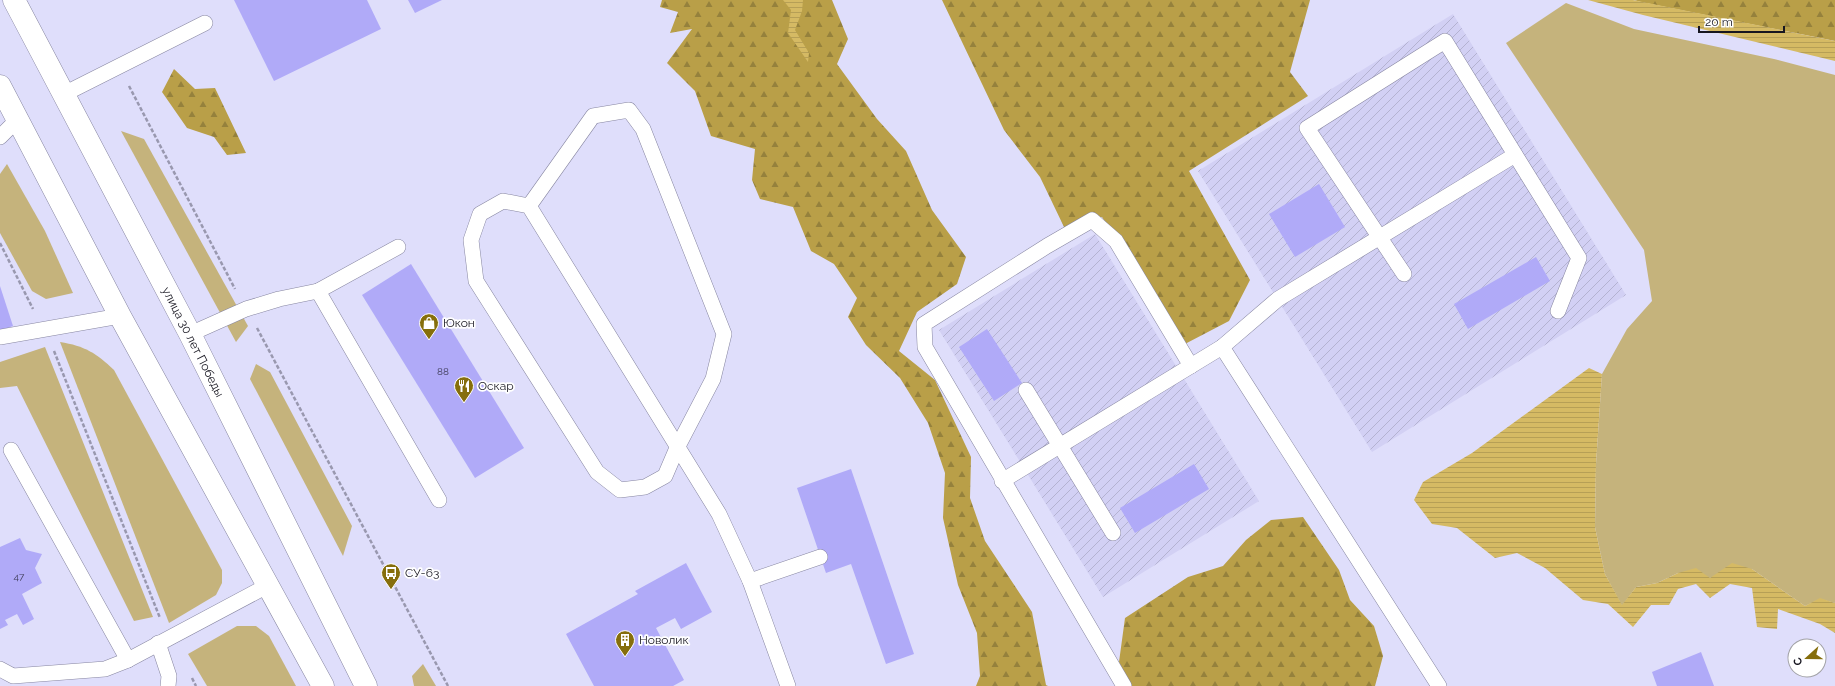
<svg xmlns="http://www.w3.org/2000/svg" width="1835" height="686" viewBox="0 0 1835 686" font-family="Raleway,sans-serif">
<defs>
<pattern id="industrial-furrows" width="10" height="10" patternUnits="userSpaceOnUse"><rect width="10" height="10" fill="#d2d0f4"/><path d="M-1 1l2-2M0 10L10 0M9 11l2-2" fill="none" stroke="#b4b2d1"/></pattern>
<pattern id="forest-firs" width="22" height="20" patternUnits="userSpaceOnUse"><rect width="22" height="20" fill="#b99f48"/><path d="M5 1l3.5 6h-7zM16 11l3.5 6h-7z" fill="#95813c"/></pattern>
<pattern id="water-rules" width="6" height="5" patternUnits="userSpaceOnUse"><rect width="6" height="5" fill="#d5ba64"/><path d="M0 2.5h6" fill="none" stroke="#b69f56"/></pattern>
</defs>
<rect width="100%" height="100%" fill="#dfdefb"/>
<g fill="url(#industrial-furrows)">
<polygon points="1453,14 1626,295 1372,452 1198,171"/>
<polygon points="1095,234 1259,501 1103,597 939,330"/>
</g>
<g fill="#c5b37c">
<polygon points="1566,3 1634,29 1774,59 1835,75 1835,603 1820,599 1805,606 1752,569 1710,578 1678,573 1657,583 1636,587 1622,606 1605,574 1595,527 1596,464 1602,374 1627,329 1652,301 1644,250 1506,43"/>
<polygon points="121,131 144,139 248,326 236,342"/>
<polygon points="7,164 45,231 73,293 46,299 32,291 0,233 0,174"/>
<path d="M60 342C85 346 96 353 114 370L222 570V583L216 595 169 623Z"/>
<polygon points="45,347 153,617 134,621 17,386 0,388 0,362"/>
<polygon points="256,364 270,372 352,526 343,556 250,379"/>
<polygon points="237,626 256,626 269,636 296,686 207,686 188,654"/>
<polygon points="423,664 436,686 414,686 412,676"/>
</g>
<g fill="url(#forest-firs)">
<polygon points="662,0 832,0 848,39 837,64 877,119 906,151 932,210 966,257 957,284 917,312 899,351 935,380 971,457 970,498 985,541 1032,612 1046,685 1048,686 976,686 980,676 977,633 958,585 943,518 945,473 928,423 900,378 866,345 848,317 857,298 834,264 811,251 793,207 760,199 752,180 755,149 711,136 695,91 667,63 692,29 670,33 678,12 660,7"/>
<polygon points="942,0 1310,0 1290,72 1308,96 1189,171 1250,280 1229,321 1183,345 1102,217 1065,229 1040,177 1004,130"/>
<polygon points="1634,0 1835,0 1835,41 1641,2"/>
<polygon points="174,69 195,89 215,88 246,153 227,155 214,137 187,128 162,92"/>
<polygon points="1303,517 1339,570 1350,600 1374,626 1383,656 1375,686 1130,686 1119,662 1125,618 1188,577 1223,566 1246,540 1271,520"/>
</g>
<g fill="url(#water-rules)">
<polygon points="783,0 803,0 802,11 795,30 809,53 808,62 788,33 791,10"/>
<polygon points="1588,0 1633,0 1835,41 1835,61 1643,15"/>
<polygon points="1589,368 1602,374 1596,464 1595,527 1605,574 1622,605 1636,587 1657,583 1678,573 1696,568 1710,578 1732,563 1752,569 1805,606 1820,598 1835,603 1835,633 1820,624 1778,609 1777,629 1757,627 1752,588 1730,584 1710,598 1696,584 1678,589 1669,605 1651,605 1633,627 1608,604 1583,600 1545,568 1517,553 1495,558 1457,528 1432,524 1414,500 1423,482 1472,453"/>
</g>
<g fill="#b0aaf8">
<polygon points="234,0 367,0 381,29 274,81"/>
<polygon points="408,0 442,0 415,13"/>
<polygon points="1319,184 1345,227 1295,257 1269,214"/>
<polygon points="1536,257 1550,281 1468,329 1454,304"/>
<polygon points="411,264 524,448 475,478 362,295"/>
<polygon points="0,286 13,326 0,331"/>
<polygon points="987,329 1022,383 994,401 959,347"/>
<polygon points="1194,464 1209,489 1135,533 1120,508"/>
<polygon points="851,469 914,654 886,664 851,564 826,573 797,488"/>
<polygon points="20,538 26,550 42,554 35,568 42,583 22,594 34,619 23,625 17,614 5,620 8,625 0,629 0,547"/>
<polygon points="686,563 712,612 681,629 675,618 656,628 684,680 673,686 594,686 566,634 638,594 635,591"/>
<polygon points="1701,652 1714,686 1657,686 1652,672"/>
</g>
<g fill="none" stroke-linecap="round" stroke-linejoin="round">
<g stroke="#8786a1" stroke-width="16">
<g id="lane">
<polyline points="64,94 205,23"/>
<polyline points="0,137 18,119"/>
<polyline points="529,206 593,116 629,110 643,129 724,334 713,379 677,448 665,476 645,487 620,490 597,472 476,281 471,240 480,214 503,201 529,206 719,514 750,581 788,686"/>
<polyline points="1404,274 1307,128 1445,41 1579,258 1558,311"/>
<polyline points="318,291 439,500"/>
<polyline points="190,334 246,309 279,299 318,291 398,247"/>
<polyline points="0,337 120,316"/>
<polyline points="1222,347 1439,686"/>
<polyline points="1026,390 1113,533"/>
<polyline points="11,450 128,660"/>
<polyline points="1002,481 1222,347 1278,299 1515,155"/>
<polyline points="750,581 820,557"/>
<polyline points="158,643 169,676 168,686"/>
<polyline points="0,669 13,676 105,669 128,660 267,586"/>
<polyline points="1124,686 925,347 924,324 1047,246 1092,220 1116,241 1191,366"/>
</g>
</g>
<g stroke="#8786a1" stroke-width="23">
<g id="secondary">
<polyline points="14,0 190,334 366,686"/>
<polyline points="0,86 120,316 323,686"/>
</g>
</g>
<g stroke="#9998af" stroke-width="2.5" stroke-dasharray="4 2" stroke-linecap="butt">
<polyline points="129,86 235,289"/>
<polyline points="0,243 33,309"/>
<polyline points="257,328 448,686"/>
<polyline points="54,351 160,618"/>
<polyline points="192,678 196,686"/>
</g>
<use href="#lane" stroke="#fff" stroke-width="15"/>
<use href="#secondary" stroke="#fff" stroke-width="22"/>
</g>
<defs>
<g id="shop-pin" transform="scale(1)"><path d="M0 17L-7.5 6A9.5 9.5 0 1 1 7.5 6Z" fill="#866e0c" stroke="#fff"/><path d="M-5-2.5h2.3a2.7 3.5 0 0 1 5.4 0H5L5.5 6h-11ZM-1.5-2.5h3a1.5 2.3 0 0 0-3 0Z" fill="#fff"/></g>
<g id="restaurant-pin" transform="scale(1)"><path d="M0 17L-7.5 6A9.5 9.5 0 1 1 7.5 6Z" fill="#866e0c" stroke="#fff"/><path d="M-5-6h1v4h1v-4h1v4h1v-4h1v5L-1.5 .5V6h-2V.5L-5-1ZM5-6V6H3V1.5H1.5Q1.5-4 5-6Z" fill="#fff"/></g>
<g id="bus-pin" transform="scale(1)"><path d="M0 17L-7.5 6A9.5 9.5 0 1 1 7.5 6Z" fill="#866e0c" stroke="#fff"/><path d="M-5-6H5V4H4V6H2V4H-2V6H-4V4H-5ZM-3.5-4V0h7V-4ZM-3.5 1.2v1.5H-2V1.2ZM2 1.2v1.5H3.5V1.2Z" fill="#fff"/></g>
<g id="building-pin" transform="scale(1)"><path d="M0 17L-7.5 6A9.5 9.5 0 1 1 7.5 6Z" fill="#866e0c" stroke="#fff"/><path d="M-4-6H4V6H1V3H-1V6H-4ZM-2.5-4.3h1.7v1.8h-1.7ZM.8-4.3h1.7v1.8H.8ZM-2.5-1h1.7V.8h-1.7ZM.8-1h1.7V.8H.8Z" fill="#fff"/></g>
</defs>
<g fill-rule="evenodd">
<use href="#shop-pin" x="429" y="323"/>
<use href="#restaurant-pin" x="464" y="386"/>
<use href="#bus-pin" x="391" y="573"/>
<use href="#building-pin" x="625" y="640"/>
</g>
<g text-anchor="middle" stroke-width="3.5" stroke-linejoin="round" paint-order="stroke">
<g font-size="10" fill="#3d3b56">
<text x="443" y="375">88</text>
<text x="19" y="580">47</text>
</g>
<g font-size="12" fill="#171620" stroke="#fff" text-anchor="start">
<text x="443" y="327">Юкон</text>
<text x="478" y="390">Оскар</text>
<text x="405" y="577">СУ-63</text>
<text x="639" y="644">Новолик</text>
</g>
<g font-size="12" fill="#171620" stroke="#fff">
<text transform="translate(193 342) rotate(63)" y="4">улица 30 лет Победы</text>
</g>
</g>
<g transform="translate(1807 658) rotate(249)"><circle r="19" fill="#ffffff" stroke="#a2a2a6"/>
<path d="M0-3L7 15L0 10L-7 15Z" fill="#866e0c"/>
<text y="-6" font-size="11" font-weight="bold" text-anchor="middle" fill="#171620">С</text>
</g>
<path d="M1699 26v6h85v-6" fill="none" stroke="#171620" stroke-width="2"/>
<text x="1705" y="26" font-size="12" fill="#171620" stroke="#ffffff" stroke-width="3" paint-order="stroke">20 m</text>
</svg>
